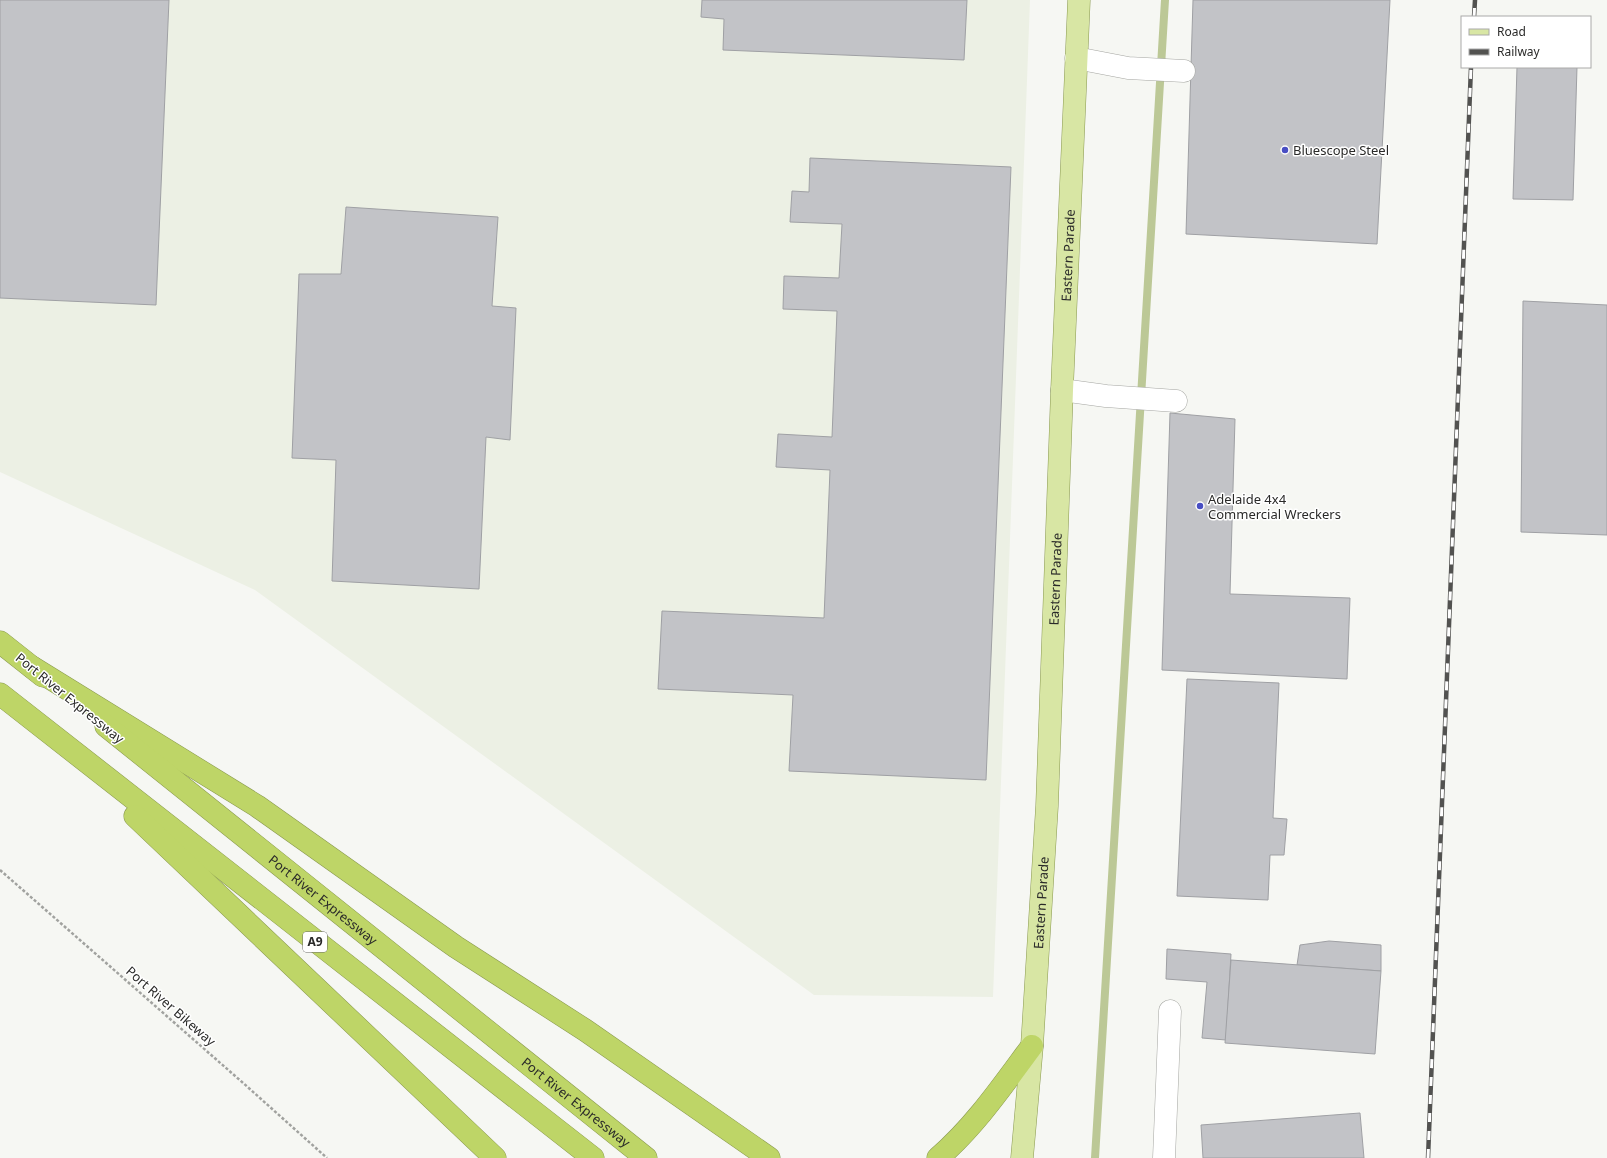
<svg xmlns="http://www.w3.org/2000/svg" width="1607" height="1158" viewBox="0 0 1607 1158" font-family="'Noto Sans',sans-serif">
<rect width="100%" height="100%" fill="#f6f7f3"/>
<polygon fill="#ecf0e4" points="0,0 1030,0 993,997 814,995 255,590 0,472"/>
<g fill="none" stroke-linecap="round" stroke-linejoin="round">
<polyline stroke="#bcc896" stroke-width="8" points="1095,1158 1165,0"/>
</g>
<g fill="#c2c3c7" stroke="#9fa0a4">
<polygon points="0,0 169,0 156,305 0,298"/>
<polygon points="702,0 967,0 964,60 723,50 724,19 701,17"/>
<polygon points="1193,0 1390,0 1377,244 1186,234"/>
<polygon points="1517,67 1577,67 1573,200 1513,199"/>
<polygon points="810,158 1011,167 986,780 789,771 793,695 658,689 662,611 824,618 830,470 776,467 778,434 832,437 837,311 783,309 784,276 839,278 842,224 790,222 792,191 809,192"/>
<polygon points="346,207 498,217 492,306 516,308 510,440 486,437 479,589 332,581 336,460 292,458 299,274 341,274"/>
<polygon points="1523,301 1607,305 1607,535 1521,532"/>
<polygon points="1170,413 1235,419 1230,594 1350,598 1347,679 1162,670"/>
<polygon points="1187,679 1279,683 1273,818 1287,819 1284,855 1270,855 1268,900 1177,896"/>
<polygon points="1329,941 1381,945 1381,971 1297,965 1300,945"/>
<polygon points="1167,949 1231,954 1226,1040 1202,1038 1207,982 1166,979"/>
<polygon points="1231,960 1381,971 1375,1054 1225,1043"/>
<polygon points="1360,1113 1364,1158 1203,1158 1201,1125"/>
</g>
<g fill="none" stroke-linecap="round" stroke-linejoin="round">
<g stroke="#a5a6a2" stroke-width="23">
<g id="minor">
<polyline points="1076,58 1128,68 1184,71"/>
<polyline points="1062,390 1106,396 1176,401"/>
<polyline points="1164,1158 1170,1011"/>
</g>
</g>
<g stroke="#8a9951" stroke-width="23">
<g id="major">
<path id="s1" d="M1022 1158 1032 1046 1047 806 1062 390 1079 0"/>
</g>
</g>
<g stroke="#8a9951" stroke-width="23">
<g id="highway">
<polyline points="0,642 43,676"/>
<polyline points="32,667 257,806 456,947 585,1030 769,1158"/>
<polyline points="0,694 593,1158"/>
<path id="s2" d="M106 726 646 1158"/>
<polyline points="135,816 495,1158"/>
<path d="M938 1158C975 1126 1003 1085 1032 1046"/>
</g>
</g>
<polyline stroke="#a1a29f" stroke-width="2.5" stroke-dasharray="3 2" stroke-linecap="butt" points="0,870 242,1082 327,1158"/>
<use href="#minor" stroke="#fff" stroke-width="22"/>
<use href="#major" stroke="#d8e6a4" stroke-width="22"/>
<use href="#highway" stroke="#bed567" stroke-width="22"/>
<g stroke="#525250" stroke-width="4.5">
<g id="rail">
<polyline points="1474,17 1475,0"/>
<polyline points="1428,1158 1471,67"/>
</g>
</g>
<use href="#rail" stroke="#fff" stroke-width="3" stroke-dasharray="9" stroke-linecap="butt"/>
</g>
<g fill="#484ec3" stroke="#fff" stroke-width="1.5">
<circle cx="1285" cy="150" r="4"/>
<circle cx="1200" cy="506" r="4"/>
</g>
<g text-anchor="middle" stroke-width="3" stroke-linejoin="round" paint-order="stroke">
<rect fill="#fff" stroke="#6a6a69" stroke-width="1" x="303" y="932" width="24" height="20" rx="3"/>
<g font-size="12" font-weight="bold" fill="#2a2a29">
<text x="315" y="946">A9</text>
</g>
<g font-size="13" fill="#2a2a29" stroke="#fff" text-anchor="start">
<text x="1293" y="155">Bluescope Steel</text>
<text x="1208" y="504">Adelaide 4x4<tspan x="1208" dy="15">Commercial Wreckers</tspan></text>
</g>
<g font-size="13" fill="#2a2a29" stroke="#fff">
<text dy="5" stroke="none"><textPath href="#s1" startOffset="904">Eastern Parade</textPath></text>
<text dy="5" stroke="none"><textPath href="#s1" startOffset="580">Eastern Parade</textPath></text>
<text transform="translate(70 698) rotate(39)" y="5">Port River Expressway</text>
<text dy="5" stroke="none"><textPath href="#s2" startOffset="278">Port River Expressway</textPath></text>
<text dy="5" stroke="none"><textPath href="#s1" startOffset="256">Eastern Parade</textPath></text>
<text transform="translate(171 1006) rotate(41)" y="5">Port River Bikeway</text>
<text dy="5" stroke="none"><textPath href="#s2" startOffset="602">Port River Expressway</textPath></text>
</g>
</g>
<rect x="1461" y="16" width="130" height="52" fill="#ffffff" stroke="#aaaaa9"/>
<rect x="1469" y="29" width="20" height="6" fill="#d8e6a4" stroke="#aaaaa9"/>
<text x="1497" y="36" font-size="12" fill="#2a2a29">Road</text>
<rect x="1469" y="49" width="20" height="6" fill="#525250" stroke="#aaaaa9"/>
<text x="1497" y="56" font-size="12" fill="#2a2a29">Railway</text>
</svg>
